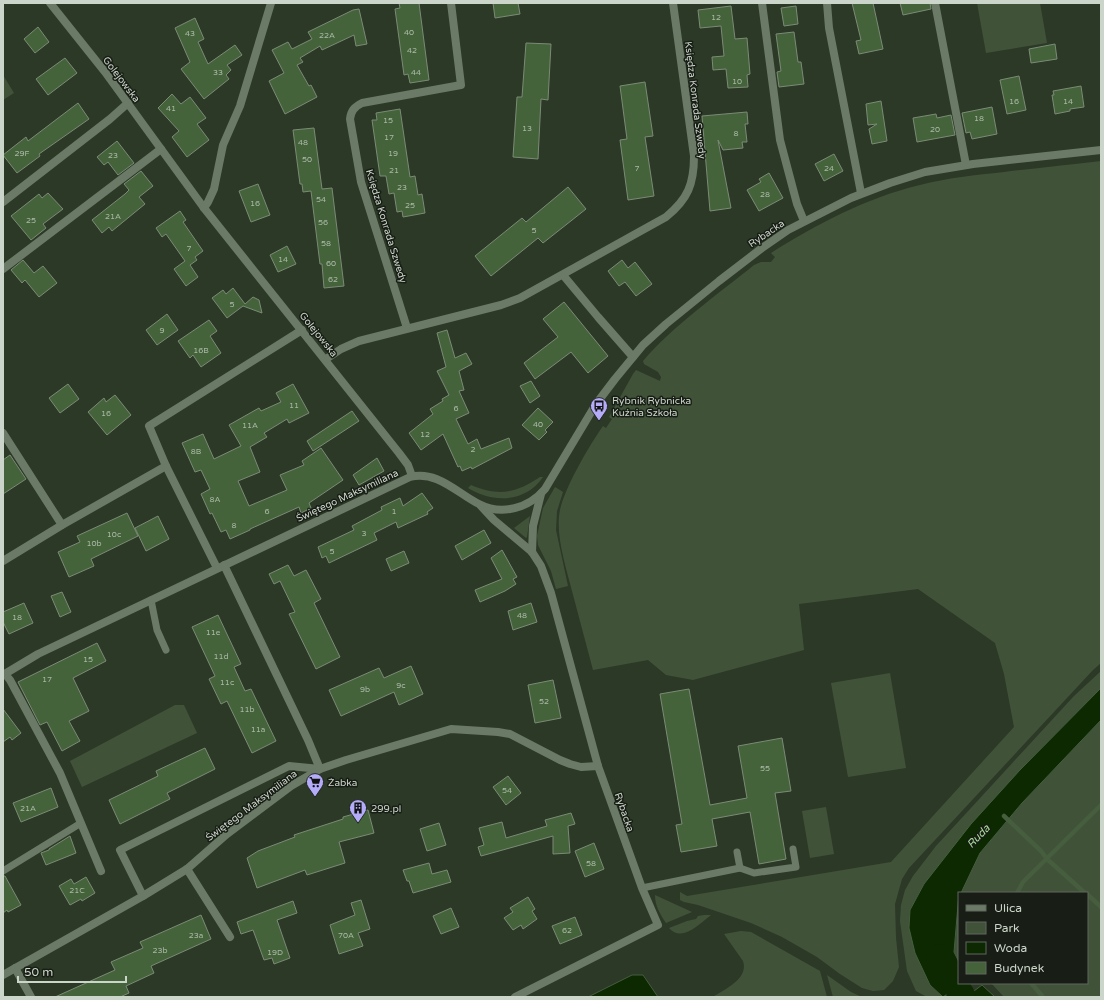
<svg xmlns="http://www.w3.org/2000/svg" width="1104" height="1000" viewBox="0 0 1104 1000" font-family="'Varela Round',sans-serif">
<rect width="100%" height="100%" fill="#2c3927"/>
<g fill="#405339">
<polygon points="977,3 1040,3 1047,43 986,53"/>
<polygon points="3,75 14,93 3,100"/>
<path d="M1101 161V663L1093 670 909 868 902 879 895 904 896 938 899 967 893 981 884 990 873 991 862 988 840 974 817 957 782 937 751 923 698 905 684 902 680 900V892L687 896 891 862 1014 727 1004 674 995 643 918 589 799 604 804 650 693 680 666 675 648 660 593 670C586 644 579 617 572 591 566 567 555 535 560 510 565 487 589 446 603 426L606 428 612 419 609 417 633 374 636 370 660 381 661 377 658 372 644 364 643 361C674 325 717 295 754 265L761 262H771L775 257 771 253C817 224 866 198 920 185 947 178 976 175 1004 172 1036 168 1069 165 1101 161Z"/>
<path d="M540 477H543C526 503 492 503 468 488L471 485C499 497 516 493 540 477Z"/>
<polygon points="555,487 563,492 557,511 556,530 568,586 556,589 551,571 538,545 537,536 543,508"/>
<polygon points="530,516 527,537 526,538 514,528"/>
<polygon points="1101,671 1101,688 1020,770 924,884 910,910 909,928 930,985 943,997 927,997 916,991 907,971 900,921 901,905 905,890 913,876 936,846 1074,696"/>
<polygon points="890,673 906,768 848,777 831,683"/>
<polygon points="175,705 184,705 197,733 82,787 70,761"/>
<polygon points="1101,720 1101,997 1004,997 991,983 1087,983 1087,893 961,893 980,853 1022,803"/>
<polygon points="826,807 834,854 810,858 802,811"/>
<path d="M655 895 692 912 666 923C660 914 655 906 655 895Z"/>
<polygon points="959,898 959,962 954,952"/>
<path d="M704 915H711C699 924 682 943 669 928L687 921 696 919 698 916Z"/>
<path d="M741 931 751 932 820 971 827 997H713C725 989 749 979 743 961L724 934Z"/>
<polygon points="827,975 851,992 862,997 833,997"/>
</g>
<g fill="#0c2902" stroke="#465d3e">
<polygon points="1101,688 1101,720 1022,803 980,853 961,893 959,893 954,952 959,962 959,983 963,983 943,997 930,985 915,953 909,928 910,910 924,884 971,824 1020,770"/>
<polygon points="632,975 643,975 658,997 588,997"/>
<polygon points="982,985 995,997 966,997"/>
</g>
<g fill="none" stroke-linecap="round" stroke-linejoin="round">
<g stroke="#465d3e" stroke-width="4.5">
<polyline points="1004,816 1041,851 1047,859 1085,893"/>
<polyline points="1017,893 1023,882 1101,805"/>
<polyline points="1087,894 1101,907"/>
<polyline points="1031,983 1043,997"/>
</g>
<polyline stroke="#0c2902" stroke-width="26" points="939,957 963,997"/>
</g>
<g fill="#45633b" stroke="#7b8b76">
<polygon points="399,3 419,3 429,80 410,83 408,74 404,75 395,9 400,8"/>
<polygon points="493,3 518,3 520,14 495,18"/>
<polygon points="852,3 873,3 883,49 859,54 856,41 861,40"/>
<polygon points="900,3 930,3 931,9 903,15"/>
<polygon points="731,6 735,39 747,38 750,74 747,75 748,87 728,88 726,69 713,70 712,57 724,56 721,26 700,28 698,10"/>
<polygon points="796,6 798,24 784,26 781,8"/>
<polygon points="359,9 367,44 356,46 354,35 322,50 320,46 300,58 303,62 297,65 309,86 311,85 317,97 285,114 269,81 284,73 272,50 288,42 292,49 312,39 308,32 353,10"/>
<polygon points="195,18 204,39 198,42 208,64 235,45 242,55 227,65 231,70 226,75 229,79 204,99 181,69 190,62 175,28"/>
<polygon points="38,27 49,42 35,53 24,39"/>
<polygon points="794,32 798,62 801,62 804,84 779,87 777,72 781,71 776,34"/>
<polygon points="526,43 551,44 548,100 541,99 538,159 513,157 517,97 522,97"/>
<polygon points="1055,44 1057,59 1031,63 1029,49"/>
<polygon points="65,58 77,73 48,95 36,79"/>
<polygon points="1019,76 1026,110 1007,114 1000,80"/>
<polygon points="645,82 653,136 645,137 654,196 628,200 620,140 627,139 620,86"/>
<polygon points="1081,86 1084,107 1070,109 1070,111 1055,114 1052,95 1054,95 1053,91"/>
<polygon points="172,94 181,104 190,97 206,118 197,124 209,140 187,157 172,137 179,131 158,108"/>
<polygon points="881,101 887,141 872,144 869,129 877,124 868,125 866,104"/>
<polygon points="78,103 89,119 39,154 40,156 17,173 3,155 26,137 28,141"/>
<polygon points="992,107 997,134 972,139 970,132 966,133 962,113"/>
<polygon points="400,109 410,177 415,176 418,195 422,194 425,213 403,217 402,211 397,212 394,193 389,194 386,176 380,176 372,120 377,120 376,113"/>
<polygon points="747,112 748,124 745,124 747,142 742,142 743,148 723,150 718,140 731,208 710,211 702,116"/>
<polygon points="936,114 937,118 951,115 955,135 917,142 913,118"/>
<polygon points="314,128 322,189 332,188 344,286 324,288 322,264 320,264 311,191 303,192 302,184 300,184 293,130"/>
<polygon points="117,141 134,163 118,175 108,162 104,165 97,157"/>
<polygon points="834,154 843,171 824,181 815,164"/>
<polygon points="141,171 153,186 139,197 145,204 112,231 109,227 102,233 92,220 125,194 129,190 124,184"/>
<polygon points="769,173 783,198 759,211 747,190 761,182 759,179"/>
<polygon points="258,184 270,215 251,222 239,191"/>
<polygon points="568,187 586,209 543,243 538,238 491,276 475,256 522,218 526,222"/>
<polygon points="48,193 63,209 43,224 46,228 31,240 11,216 39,194 42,198"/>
<polygon points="180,211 186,220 183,222 203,251 195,257 197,260 190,265 198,277 186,286 174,269 185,261 166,234 162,237 156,228"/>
<polygon points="287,246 296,264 278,272 270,255"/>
<polygon points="23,260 34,273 43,266 57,283 39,297 25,280 22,283 11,270"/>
<polygon points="622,260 628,268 635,262 652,284 636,296 625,282 619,286 608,271"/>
<polygon points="233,288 245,304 253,297 259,300 262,313 243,306 227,318 212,298 223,290 226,294"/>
<polygon points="564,302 608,356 588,373 571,352 535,379 524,363 558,337 543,319"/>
<polygon points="167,314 178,330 157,345 146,330"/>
<polygon points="209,320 217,331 210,336 221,353 201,367 193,355 190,358 178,341"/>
<polygon points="447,330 455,358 466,353 472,364 459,371 464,390 459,391 469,413 456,419 468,444 477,439 481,449 509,438 512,448 472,469 471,467 462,471 460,466 458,467 443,434 421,450 409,433 433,414 430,409 443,401 442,399 449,395 437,371 446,367 437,333"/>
<polygon points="531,381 540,396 530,403 520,386"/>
<polygon points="68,384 79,399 60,413 49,398"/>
<polygon points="293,384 309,413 289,423 287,419 264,433 267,437 250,447 260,472 238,481 249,506 287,490 280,475 304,465 302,461 321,448 343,480 309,503 311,508 301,513 299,507 250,529 250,530 230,539 226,530 221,532 212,513 210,514 201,494 210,489 201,470 195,472 182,443 203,434 214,459 241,446 229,425 259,408 261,411 281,402 276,393"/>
<polygon points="115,395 131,415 107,435 88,412 104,398 106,402"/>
<polygon points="538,408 553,422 545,430 547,432 539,440 522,425"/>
<polygon points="352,411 359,421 313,451 307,441"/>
<polygon points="10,455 26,479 3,494 3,460"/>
<polygon points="377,458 384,471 359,485 353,475"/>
<polygon points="422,493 433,508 427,512 428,514 398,528 396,522 374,533 377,540 329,563 326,556 322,558 318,547 354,530 352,526 382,510 381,507 400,498 403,506"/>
<polygon points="127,513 138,536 91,559 94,566 69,577 58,552 80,542 77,536"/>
<polygon points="158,516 169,539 146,551 135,528"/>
<polygon points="484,530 491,543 462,560 455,546"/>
<polygon points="502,550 517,577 513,579 516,584 505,591 480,602 475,590 502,579 491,558"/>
<polygon points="404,551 409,563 391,571 386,559"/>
<polygon points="288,565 294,576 306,570 321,599 314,603 340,657 316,669 289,614 295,612 280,581 274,584 269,574"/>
<polygon points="62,592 71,612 60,617 51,596"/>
<polygon points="24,603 33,623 9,634 3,622 3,612"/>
<polygon points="531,603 537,622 513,630 508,611"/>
<polygon points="218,615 241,664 234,667 245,691 251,689 276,741 252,753 227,701 221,704 209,679 215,676 192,627"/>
<polygon points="97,643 106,661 73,678 89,711 69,721 80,741 62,751 47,722 40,725 18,682"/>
<polygon points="411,666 423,694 399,705 394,692 341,716 329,690 379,668 384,678"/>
<polygon points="553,680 561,718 535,723 528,685"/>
<polygon points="689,689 710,805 747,798 738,746 782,738 791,791 775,793 786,859 759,864 750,812 712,819 717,846 681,852 676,825 682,824 660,694"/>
<polygon points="3,709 21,733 12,740 10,737 3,742"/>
<polygon points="205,748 215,769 167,793 170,799 120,824 109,800 158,776 156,771"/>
<polygon points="508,776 521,793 506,805 493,787"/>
<polygon points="51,788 58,807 21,822 13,803"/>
<polygon points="368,810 374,833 339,842 345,863 307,875 305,870 257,888 247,858 258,851 295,837 294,835 343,819 343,817"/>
<polygon points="571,813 575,824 568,826 570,853 553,854 553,836 481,856 478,847 484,845 479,828 502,822 506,838 547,826 545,820"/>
<polygon points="439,823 446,845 427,851 420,829"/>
<polygon points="70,836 76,853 46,865 41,853 49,850 49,849"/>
<polygon points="594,843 604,869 585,877 575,851"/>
<polygon points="429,863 432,874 447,870 451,882 413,893 409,881 407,881 403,870"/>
<polygon points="3,876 5,876 21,905 8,912 7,910 3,913"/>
<polygon points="86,877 95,893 82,901 81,899 70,905 59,886 71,879 74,884"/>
<polygon points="528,897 535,909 532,911 537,919 523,929 521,925 513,930 504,918 513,912 510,908"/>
<polygon points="361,900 370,929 358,933 363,946 339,954 330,925 355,915 351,903"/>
<polygon points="293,901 297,913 277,920 290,958 274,964 272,958 264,960 253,930 241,934 237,922"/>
<polygon points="451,908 459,927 441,934 433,916"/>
<polygon points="201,915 211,939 151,966 154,973 126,986 129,993 120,997 55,997 115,970 111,962 143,948 140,942"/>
<polygon points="575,917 582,935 560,944 552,926"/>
</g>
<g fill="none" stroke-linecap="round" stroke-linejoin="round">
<g stroke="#6b7967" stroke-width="7">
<polyline points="151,600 157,630 166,650"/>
<polyline points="737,852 740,868"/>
<polyline points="3,871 81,823"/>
<polyline points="642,888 740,868 754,873 796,867 793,849"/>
</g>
<g stroke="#6b7967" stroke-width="8">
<polyline points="50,3 105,72 204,208 399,453 408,465 412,476"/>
<polyline points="762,3 780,140 797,204 804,221"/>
<polyline points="827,3 829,28 861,193"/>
<polyline points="935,3 966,165"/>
<polyline points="3,202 110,119 128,103"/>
<polyline points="204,208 208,202 214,189 223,145 240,106 271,3"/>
<polyline points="3,269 161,149"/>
<polyline points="563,275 598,317 633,357"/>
<path d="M407 328 361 182 350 119C351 111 354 107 362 103L461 85 451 3"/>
<path d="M326 359 341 349 359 341 501 305 520 298 666 217C688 199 694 184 694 156L673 3"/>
<polyline points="3,433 62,525"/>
<polyline points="481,506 494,520 532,552 541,566 551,593 598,766 642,888 658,925 515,997"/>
<polyline points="532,552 533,526 541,494"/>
<polyline points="3,561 62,525 166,466"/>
<polyline points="217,568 166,466 149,426 302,330"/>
<polyline points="5,674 10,680 60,773 101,871"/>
<path d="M3 675 38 654 410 477C437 470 457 493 479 504 502 516 529 508 545 489L596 404 615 379 643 345 666 324 719 281 762 248 788 230 851 198 890 183 925 172 973 164 1101 150"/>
<polyline points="187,869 230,937"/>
<polyline points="143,896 120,850 289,766 320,769 346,760 451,729 498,732 510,734 560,760 570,764 581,767 598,766"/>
<polyline points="15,968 31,997"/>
<polyline points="3,975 143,896 187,869 227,834 291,786 320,769 308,740 224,565"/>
</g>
</g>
<defs>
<g id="bus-pin" transform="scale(0.9)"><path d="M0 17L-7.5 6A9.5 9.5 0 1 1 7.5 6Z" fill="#b4acf9" stroke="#181e16"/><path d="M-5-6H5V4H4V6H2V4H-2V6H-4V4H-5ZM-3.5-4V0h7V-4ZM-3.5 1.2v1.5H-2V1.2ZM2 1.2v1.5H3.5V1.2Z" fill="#111"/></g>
<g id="supermarket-pin" transform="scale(0.9)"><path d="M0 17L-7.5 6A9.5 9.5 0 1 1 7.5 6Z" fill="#b4acf9" stroke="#181e16"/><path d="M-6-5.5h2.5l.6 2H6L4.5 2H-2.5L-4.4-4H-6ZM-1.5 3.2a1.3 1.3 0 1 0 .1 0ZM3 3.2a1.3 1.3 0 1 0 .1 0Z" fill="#111"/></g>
<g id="building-pin" transform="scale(0.9)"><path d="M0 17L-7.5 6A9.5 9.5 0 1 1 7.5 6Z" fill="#b4acf9" stroke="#181e16"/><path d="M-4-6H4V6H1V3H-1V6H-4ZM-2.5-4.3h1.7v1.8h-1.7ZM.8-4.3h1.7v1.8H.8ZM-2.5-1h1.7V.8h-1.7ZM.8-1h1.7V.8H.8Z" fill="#111"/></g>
</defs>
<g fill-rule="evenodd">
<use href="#bus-pin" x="599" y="406"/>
<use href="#supermarket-pin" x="315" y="782"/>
<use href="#building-pin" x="358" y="808"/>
</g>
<g text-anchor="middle" stroke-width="3" stroke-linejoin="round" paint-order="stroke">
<g font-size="8" fill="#aab8a6">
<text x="716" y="20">12</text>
<text x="409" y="35">40</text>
<text x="190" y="36">43</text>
<text x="327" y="38">22A</text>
<text x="412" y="53">42</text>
<text x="218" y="75">33</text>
<text x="416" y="75">44</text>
<text x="737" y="84">10</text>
<text x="1014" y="104">16</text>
<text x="1068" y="104">14</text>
<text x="171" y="111">41</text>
<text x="979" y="121">18</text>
<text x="388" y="123">15</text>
<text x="527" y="131">13</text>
<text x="935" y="132">20</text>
<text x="736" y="136">8</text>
<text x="389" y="140">17</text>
<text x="303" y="145">48</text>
<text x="22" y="156">29F</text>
<text x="393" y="156">19</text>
<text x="113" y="158">23</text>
<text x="307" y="162">50</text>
<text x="637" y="171">7</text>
<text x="829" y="171">24</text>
<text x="394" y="173">21</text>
<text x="402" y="190">23</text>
<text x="765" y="197">28</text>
<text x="321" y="202">54</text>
<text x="255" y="206">16</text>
<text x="410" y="208">25</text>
<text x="113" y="219">21A</text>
<text x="31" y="223">25</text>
<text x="323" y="225">56</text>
<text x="534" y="233">5</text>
<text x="326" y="246">58</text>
<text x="189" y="251">7</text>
<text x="283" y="262">14</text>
<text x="331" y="266">60</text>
<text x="333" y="282">62</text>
<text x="232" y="307">5</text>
<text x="162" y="333">9</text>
<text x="201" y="353">16B</text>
<text x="294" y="408">11</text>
<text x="456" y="411">6</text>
<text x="106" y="416">16</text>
<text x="538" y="427">40</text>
<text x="250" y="428">11A</text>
<text x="425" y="437">12</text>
<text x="473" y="452">2</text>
<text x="196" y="454">8B</text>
<text x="215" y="502">8A</text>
<text x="267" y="514">6</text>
<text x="394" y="514">1</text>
<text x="234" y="528">8</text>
<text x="364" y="536">3</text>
<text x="114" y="537">10c</text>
<text x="94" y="546">10b</text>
<text x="332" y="554">5</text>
<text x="522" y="618">48</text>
<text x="17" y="620">18</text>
<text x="213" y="635">11e</text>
<text x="221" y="659">11d</text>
<text x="88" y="662">15</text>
<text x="47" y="682">17</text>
<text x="227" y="685">11c</text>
<text x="401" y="688">9c</text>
<text x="365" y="692">9b</text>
<text x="544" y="704">52</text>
<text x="247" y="712">11b</text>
<text x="258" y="732">11a</text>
<text x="765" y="771">55</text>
<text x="507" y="793">54</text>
<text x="28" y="811">21A</text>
<text x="591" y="866">58</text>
<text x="77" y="893">21C</text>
<text x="567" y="933">62</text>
<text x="196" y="938">23a</text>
<text x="346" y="938">70A</text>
<text x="160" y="953">23b</text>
<text x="275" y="955">19D</text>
</g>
<g font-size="10" fill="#ccd5c9" stroke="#181e16">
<text transform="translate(122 79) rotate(53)" y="4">Golejowska</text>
<text transform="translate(696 100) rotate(83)" y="4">Księdza Konrada Szwedy</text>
<text transform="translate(387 226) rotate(73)" y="4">Księdza Konrada Szwedy</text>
<text transform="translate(766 233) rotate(-34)" y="4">Rybacka</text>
<text transform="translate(319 334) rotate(51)" y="4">Golejowska</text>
<text transform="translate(347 495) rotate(-25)" y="4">Świętego Maksymiliana</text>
<text transform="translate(251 805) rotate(-37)" y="4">Świętego Maksymiliana</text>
<text transform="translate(625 812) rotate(71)" y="4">Rybacka</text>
</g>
<g font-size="10" fill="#ccd5c9" stroke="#181e16" text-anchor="start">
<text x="612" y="404">Rybnik Rybnicka<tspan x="612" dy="12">Kuźnia Szkoła</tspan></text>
<text x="328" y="786">Żabka</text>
<text x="371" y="812">299.pl</text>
</g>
<g font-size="11" font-style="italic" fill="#a8da98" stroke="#181e16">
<text transform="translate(978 836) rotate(-47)" y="4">Ruda</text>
</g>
</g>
<rect width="1104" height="1000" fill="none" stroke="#ccd5c9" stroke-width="8"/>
<rect x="958" y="892" width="130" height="92" fill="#181e16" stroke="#60675e"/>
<rect x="966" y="905" width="20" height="6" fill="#6b7967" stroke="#60675e"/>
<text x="994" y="912" font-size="12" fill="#ccd5c9">Ulica</text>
<rect x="966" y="922" width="20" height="12" fill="#405339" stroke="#60675e"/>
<text x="994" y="932" font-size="12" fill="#ccd5c9">Park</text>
<rect x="966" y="942" width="20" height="12" fill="#0c2902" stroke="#60675e"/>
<text x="994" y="952" font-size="12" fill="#ccd5c9">Woda</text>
<rect x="966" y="962" width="20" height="12" fill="#45633b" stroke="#60675e"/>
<text x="994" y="972" font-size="12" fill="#ccd5c9">Budynek</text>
<path d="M18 976v6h108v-6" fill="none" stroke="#ccd5c9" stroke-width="2"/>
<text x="24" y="976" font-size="12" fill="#ccd5c9" stroke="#181e16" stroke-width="3" paint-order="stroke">50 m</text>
</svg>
